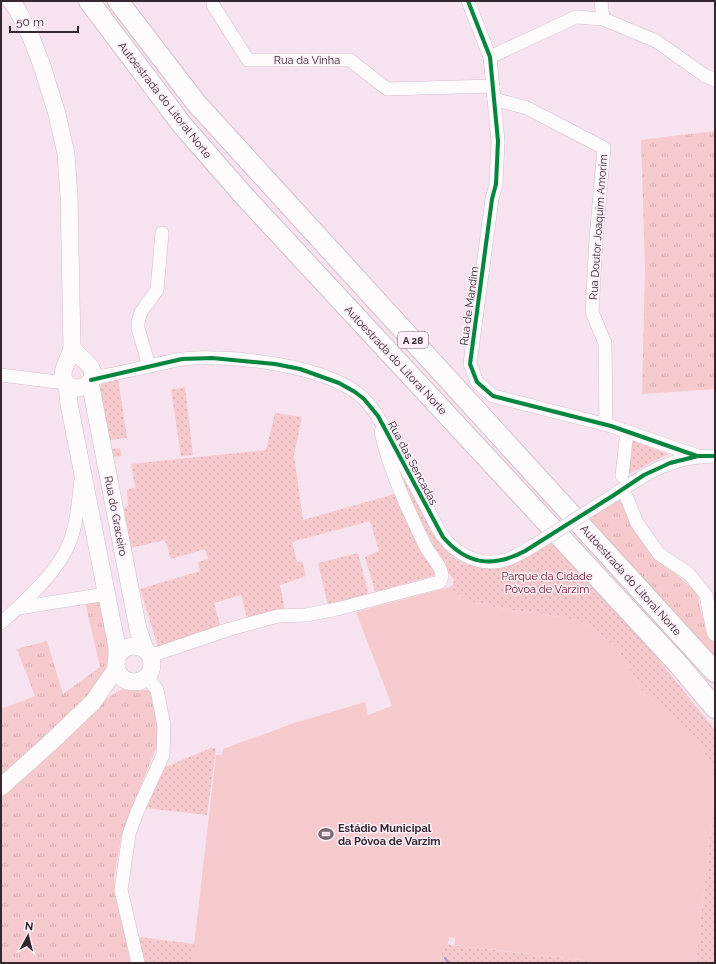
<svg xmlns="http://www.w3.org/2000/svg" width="716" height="964" viewBox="0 0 716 964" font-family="Raleway,sans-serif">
<defs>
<pattern id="grass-tufts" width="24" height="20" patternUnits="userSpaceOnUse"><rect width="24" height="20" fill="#f6c9cc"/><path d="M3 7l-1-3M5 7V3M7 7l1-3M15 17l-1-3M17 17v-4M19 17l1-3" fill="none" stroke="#d4adb0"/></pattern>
<pattern id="park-dots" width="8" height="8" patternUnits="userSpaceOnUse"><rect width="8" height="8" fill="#f6c9cc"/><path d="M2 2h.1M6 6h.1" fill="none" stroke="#d4adb0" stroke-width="1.8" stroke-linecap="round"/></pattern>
</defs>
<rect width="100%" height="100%" fill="#f7e3ef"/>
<g fill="url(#grass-tufts)">
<polygon points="715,131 715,389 642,394 645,268 641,140"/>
<polygon points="621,494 658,560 675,573 697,593 702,616 715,642 715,672 588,519"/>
<polygon points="104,600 112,650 109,659 108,669 100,687 1,776 1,709 35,696 17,649 47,641 63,694 100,667 85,602"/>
<polygon points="124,688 148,690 152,694 158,730 157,746 139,790 121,839 114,877 115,894 131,963 1,963 1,793 96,706 115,693"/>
</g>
<g fill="url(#park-dots)">
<polygon points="118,378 127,438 110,440 112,449 120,448 122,456 113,457 99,388 103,381"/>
<polygon points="185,387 193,455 181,456 171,390"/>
<polygon points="275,413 302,417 294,455 303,520 398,493 436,575 375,592 365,557 379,551 370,521 292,542 297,562 302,561 306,576 280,585 285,610 247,618 241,595 214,603 221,628 158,647 140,589 200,571 198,562 208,559 205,549 171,559 165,540 130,548 123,508 128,506 127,490 135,487 131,464 266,450"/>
<polygon points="629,439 668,454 625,476"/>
<polygon points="393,453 430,526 443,546 455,559 467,564 482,568 519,561 554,542 639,635 715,730 715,774 698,741 641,689 618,649 597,631 578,620 494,607 465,600 450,587 453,585 454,580 441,564 411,504"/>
<polygon points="358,553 369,595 328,605 318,563"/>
<polygon points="211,748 216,748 207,815 145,808 161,771 165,767"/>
<polygon points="715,808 715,963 696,963 713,812"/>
<polygon points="139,937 195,944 192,963 145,963"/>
<polygon points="443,944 606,963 441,963"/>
</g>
<polygon fill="#f6c9cc" points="450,587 465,600 494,607 578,620 597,631 618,649 641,689 698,741 715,774 715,808 713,812 696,963 606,963 455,945 455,938 449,937 448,944 443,944 441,963 192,963 216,755 222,755 223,749 294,723 365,702 368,715 392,706 356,612"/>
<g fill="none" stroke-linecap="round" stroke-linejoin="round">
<polyline stroke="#b49bcc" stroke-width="2.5" points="445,958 449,963"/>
<g stroke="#d0c1ca" stroke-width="14">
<g id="minor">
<polyline points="468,1 490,57 498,141 496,184 492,199 470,364 477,382 493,396 611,426 698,456"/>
<polyline points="601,1 603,19"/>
<polyline points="213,5 248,60 350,60 387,89 493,86"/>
<polyline points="490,57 576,17 603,19 656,41 704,75 715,80"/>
<polyline points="494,99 527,108 604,148 596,239 592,312 605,343 606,424"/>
<polyline points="149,366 138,328 138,322 141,312 157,290 162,233"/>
<polyline points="1,375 66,383"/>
<path d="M91 380C104 375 118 373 132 370 149 366 166 362 183 359 229 354 328 365 363 398 378 413 387 433 397 452 411 478 425 503 438 529 451 551 475 566 501 561 513 559 524 551 535 545"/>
<polyline points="622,476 627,431"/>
<path d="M614 495C648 472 673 456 715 456"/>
<polyline points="627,498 637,523 659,554 689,574 706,595 713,632 715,635"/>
<polyline points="18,608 106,594"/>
<path d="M1 623C23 603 56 574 68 546 77 526 78 502 81 480"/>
<path d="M150 656 230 629 278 616 306 615 337 609 440 582C447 571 431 557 426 547 408 510 390 472 381 432"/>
<polyline points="138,963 121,890 129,834 137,812 163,755 164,726 157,690 147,677"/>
</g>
</g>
<g stroke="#d0c1ca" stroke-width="18">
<g id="major">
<path d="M11 1 17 9 31 37 42 66 57 114 66 154 69 196 72 347C71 356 63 366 63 374 63 395 97 391 92 370 90 363 77 356 72 347"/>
<polyline points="90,382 138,629 145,649"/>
<polyline points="67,384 69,404 117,647 117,656"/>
<circle cx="134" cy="664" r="18"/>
<polyline points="1,787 49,744 93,702 116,669"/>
</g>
</g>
<g stroke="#d0c1ca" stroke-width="22">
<g id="highway">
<polyline points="89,1 183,126 245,197 679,665 715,708"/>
<polyline points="118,1 197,104 715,672"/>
</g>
</g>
<use href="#minor" stroke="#fefbfd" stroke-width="13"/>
<use href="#major" stroke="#fefbfd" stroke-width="17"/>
<use href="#highway" stroke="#fefbfd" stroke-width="20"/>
<g stroke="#d0c1ca" stroke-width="14" stroke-linecap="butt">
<polyline id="minor-bridge" points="535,545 614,495"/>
</g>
<use href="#minor-bridge" stroke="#fefbfd" stroke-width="13"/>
<g stroke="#fef0f8" stroke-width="6">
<g id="cycleway">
<polyline points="468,1 490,57 498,141 496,184 492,199 470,364 477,382 493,396 611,426 697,456"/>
<path d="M91 380 182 359 212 358 275 364 300 369 339 383 355 392 364 399 378 416 443 537C467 565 493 568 525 551L614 495 644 475 670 463 698 456H715"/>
</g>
</g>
<use href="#cycleway" stroke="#00873e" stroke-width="4"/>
</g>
<defs>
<g id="stadium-bare" transform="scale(1.2)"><path d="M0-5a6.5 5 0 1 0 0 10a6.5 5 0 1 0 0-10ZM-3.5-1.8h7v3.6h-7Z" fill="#796972" stroke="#fef0f8" stroke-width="2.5" paint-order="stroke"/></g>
</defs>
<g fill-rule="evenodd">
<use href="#stadium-bare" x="326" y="834"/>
</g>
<g text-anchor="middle" stroke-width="3" stroke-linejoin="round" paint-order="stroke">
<rect fill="#fef0f8" stroke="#71636b" stroke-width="1" x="398" y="332" width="30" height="16" rx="3"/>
<g font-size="10" font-weight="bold" fill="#35272f">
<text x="413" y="344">A 28</text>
</g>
<g font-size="11" fill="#35272f" stroke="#fef0f8">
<text x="307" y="64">Rua da Vinha</text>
<text transform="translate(165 100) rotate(52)" y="4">Autoestrada do Litoral Norte</text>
<text transform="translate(598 227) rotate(-86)" y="4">Rua Doutor Joaquim Amorim</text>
<text transform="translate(469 306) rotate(-82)" y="4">Rua de Mandim</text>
<text transform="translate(396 360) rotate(47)" y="4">Autoestrada do Litoral Norte</text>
<text transform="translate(413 463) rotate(62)" y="4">Rua das Sencadas</text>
<text transform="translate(116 516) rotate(79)" y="4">Rua do Graceiro</text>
<text transform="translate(631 580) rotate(48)" y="4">Autoestrada do Litoral Norte</text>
</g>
<g font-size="11" fill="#70101b" stroke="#fef0f8">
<text x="547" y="580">Parque da Cidade<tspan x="547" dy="13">Póvoa de Varzim</tspan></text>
</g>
<g font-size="11" font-weight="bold" fill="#35272f" stroke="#fef0f8" text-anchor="start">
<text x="338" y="832">Estádio Municipal<tspan x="338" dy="13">da Póvoa de Varzim</tspan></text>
</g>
</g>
<rect width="716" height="964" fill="none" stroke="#35272f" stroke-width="4"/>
<g transform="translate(28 936) rotate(7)" stroke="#fef0f8" stroke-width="3" paint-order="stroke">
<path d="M0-3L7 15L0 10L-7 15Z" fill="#35272f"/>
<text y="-6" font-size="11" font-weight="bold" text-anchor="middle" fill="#35272f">N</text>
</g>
<path d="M10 26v6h68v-6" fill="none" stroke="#35272f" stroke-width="2"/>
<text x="16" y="26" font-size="12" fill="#35272f" stroke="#fef0f8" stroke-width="3" paint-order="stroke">50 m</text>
</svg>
